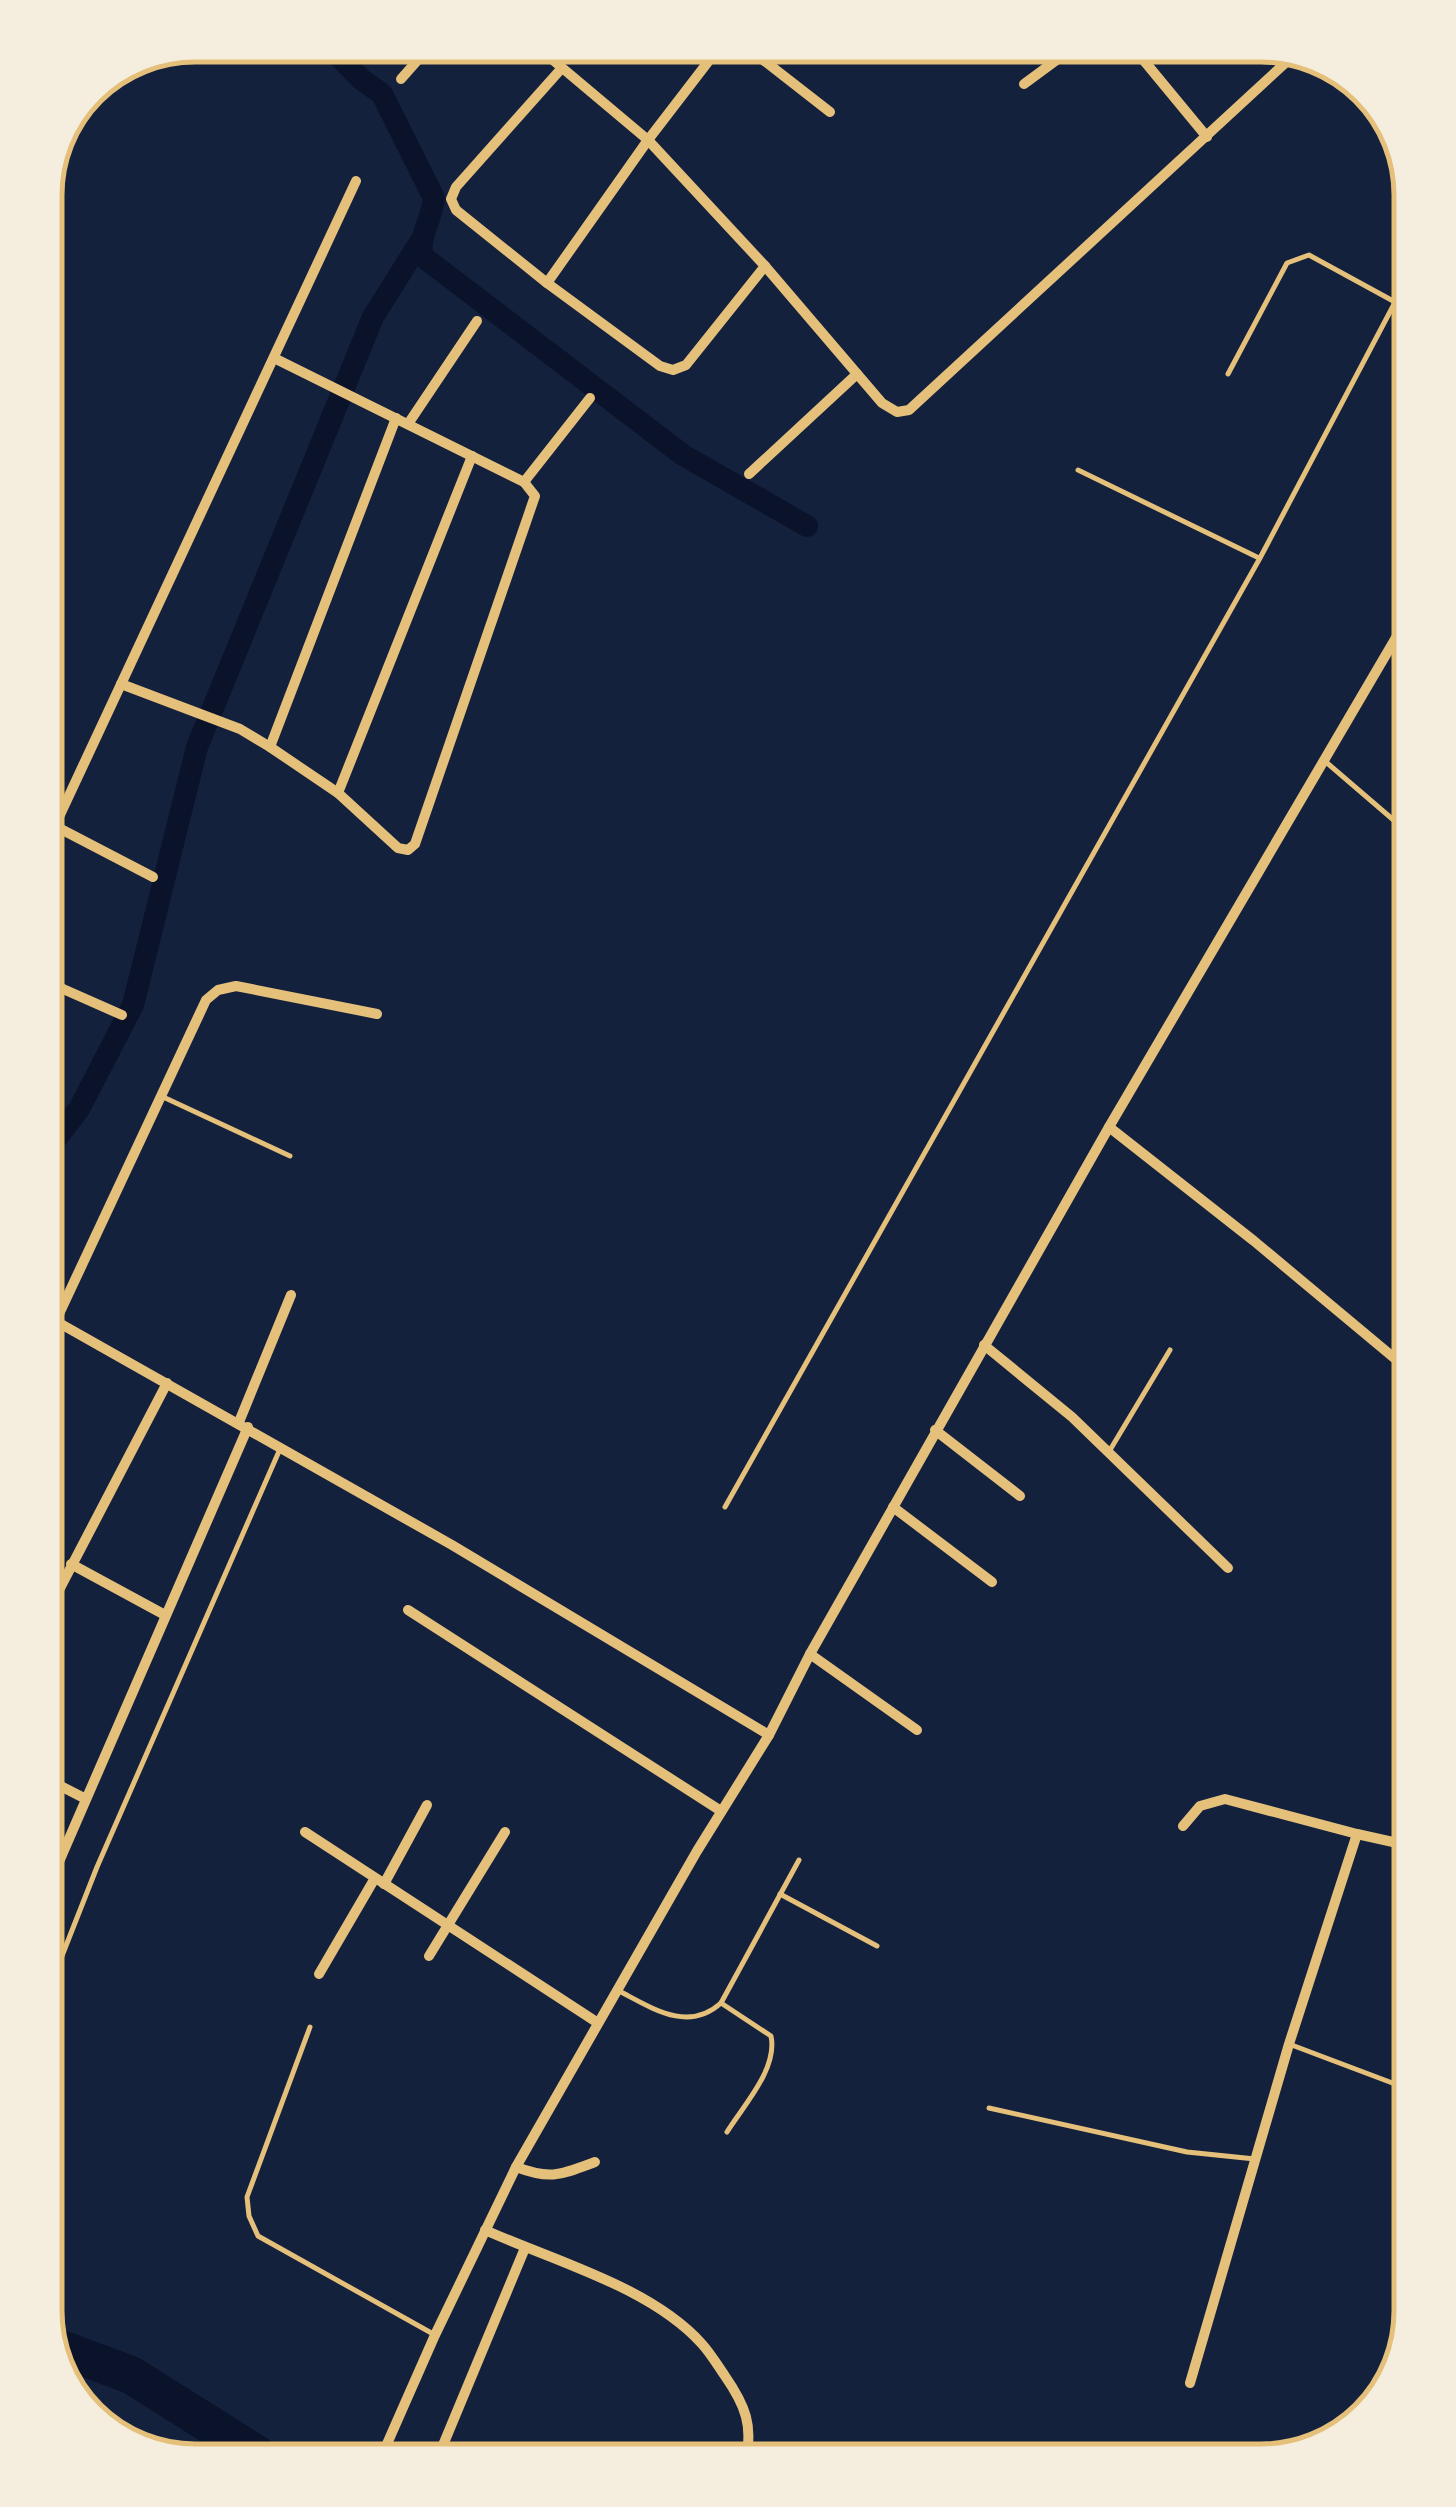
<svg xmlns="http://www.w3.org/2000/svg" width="1456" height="2507" viewBox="0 0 1456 2507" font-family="Overpass,sans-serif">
<rect width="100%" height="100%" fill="#14213d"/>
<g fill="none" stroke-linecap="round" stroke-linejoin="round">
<g stroke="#0b132b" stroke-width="22">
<path d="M328 45 361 79 382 94 434 198C432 219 419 235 422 256L683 455 807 526"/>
<polyline points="45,1153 79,1109 133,1005 197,747 373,317 420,242"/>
</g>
<polyline stroke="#0b132b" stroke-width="38" points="53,2346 131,2375 269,2462"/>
<g stroke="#e5c07b" stroke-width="5">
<polyline points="1228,374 1287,263 1309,255 1395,302"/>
<polyline points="1078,470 1259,558"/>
<polyline points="1326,762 1411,835"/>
<polyline points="161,1096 290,1156"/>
<polyline points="1110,1450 1170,1350"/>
<polyline points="725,1507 1260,558 1411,272"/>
<polyline points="780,1894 877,1946"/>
<path d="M619 1991C652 2008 688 2033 721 2003L799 1860"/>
<polyline points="45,1999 97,1867 280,1449"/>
<path d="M721 2003 771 2036C778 2069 743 2106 727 2132"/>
<polyline points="310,2027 247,2197 249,2216 258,2236 435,2335"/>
<polyline points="1289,2044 1411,2090"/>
<polyline points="989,2108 1187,2152 1255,2159"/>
</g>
<g stroke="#e5c07b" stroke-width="10">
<polyline points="535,45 648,140 765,266"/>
<polyline points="721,45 648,140 547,283 660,366 673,370 686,365 765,266 882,403 897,412 909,410 1295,54"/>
<polyline points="744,45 830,112"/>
<polyline points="1131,45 1207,137"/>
<polyline points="401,79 431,45"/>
<polyline points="1024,84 1077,45"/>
<polyline points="547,283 456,210 451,199 456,187 561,69"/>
<polyline points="408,424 477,321"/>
<polyline points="749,474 857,374"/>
<polyline points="524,482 590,398"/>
<polyline points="121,684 240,729 270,747 338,793 398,848 408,850 415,844 535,496 524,482 274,358"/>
<polyline points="270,747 396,418"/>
<polyline points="338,793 472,456"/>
<polyline points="55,826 153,877"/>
<polyline points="45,847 356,181"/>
<polyline points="45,981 122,1015"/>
<polyline points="1109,1127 1254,1241 1411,1372"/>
<polyline points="45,1137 51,1140"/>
<polyline points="45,1315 452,1545 769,1735"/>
<polyline points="45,1344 206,1000 218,990 236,986 377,1014"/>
<polyline points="984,1345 1072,1417 1228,1568"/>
<polyline points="239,1422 291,1295"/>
<polyline points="935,1430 1020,1496"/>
<polyline points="893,1507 992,1582"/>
<polyline points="71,1564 165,1615"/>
<polyline points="408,1610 721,1811"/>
<polyline points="45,1617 167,1383"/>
<polyline points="810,1654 917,1730"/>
<polyline points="45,1778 84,1798"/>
<polyline points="1183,1826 1200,1806 1225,1799 1357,1834"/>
<polyline points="305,1832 598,2023"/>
<polyline points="384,1884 427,1805"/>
<polyline points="45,1894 248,1427"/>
<polyline points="429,1956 505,1832"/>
<polyline points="319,1974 375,1878"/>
<path d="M516 2167C551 2180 560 2175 595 2162"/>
<path d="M485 2230C554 2261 651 2287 702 2344 711 2354 718 2366 725 2376 745 2405 754 2426 745 2462"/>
<polyline points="1190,2383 1289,2044 1357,1834 1411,1846"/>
<polyline points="379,2462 435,2335 516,2167 697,1851 769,1735 810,1654 1109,1127 1411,612"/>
<polyline points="436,2462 525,2248"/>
</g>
</g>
<path d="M0 0H1456V2507H0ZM195 62H1261A133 133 0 0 1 1394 195V2311A133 133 0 0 1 1261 2444H195A133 133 0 0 1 62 2311V195A133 133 0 0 1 195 62Z" fill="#f5edde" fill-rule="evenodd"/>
<path fill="none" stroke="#e5c07b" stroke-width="5" d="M195 62H1261A133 133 0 0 1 1394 195V2311A133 133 0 0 1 1261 2444H195A133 133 0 0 1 62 2311V195A133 133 0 0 1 195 62Z"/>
</svg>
